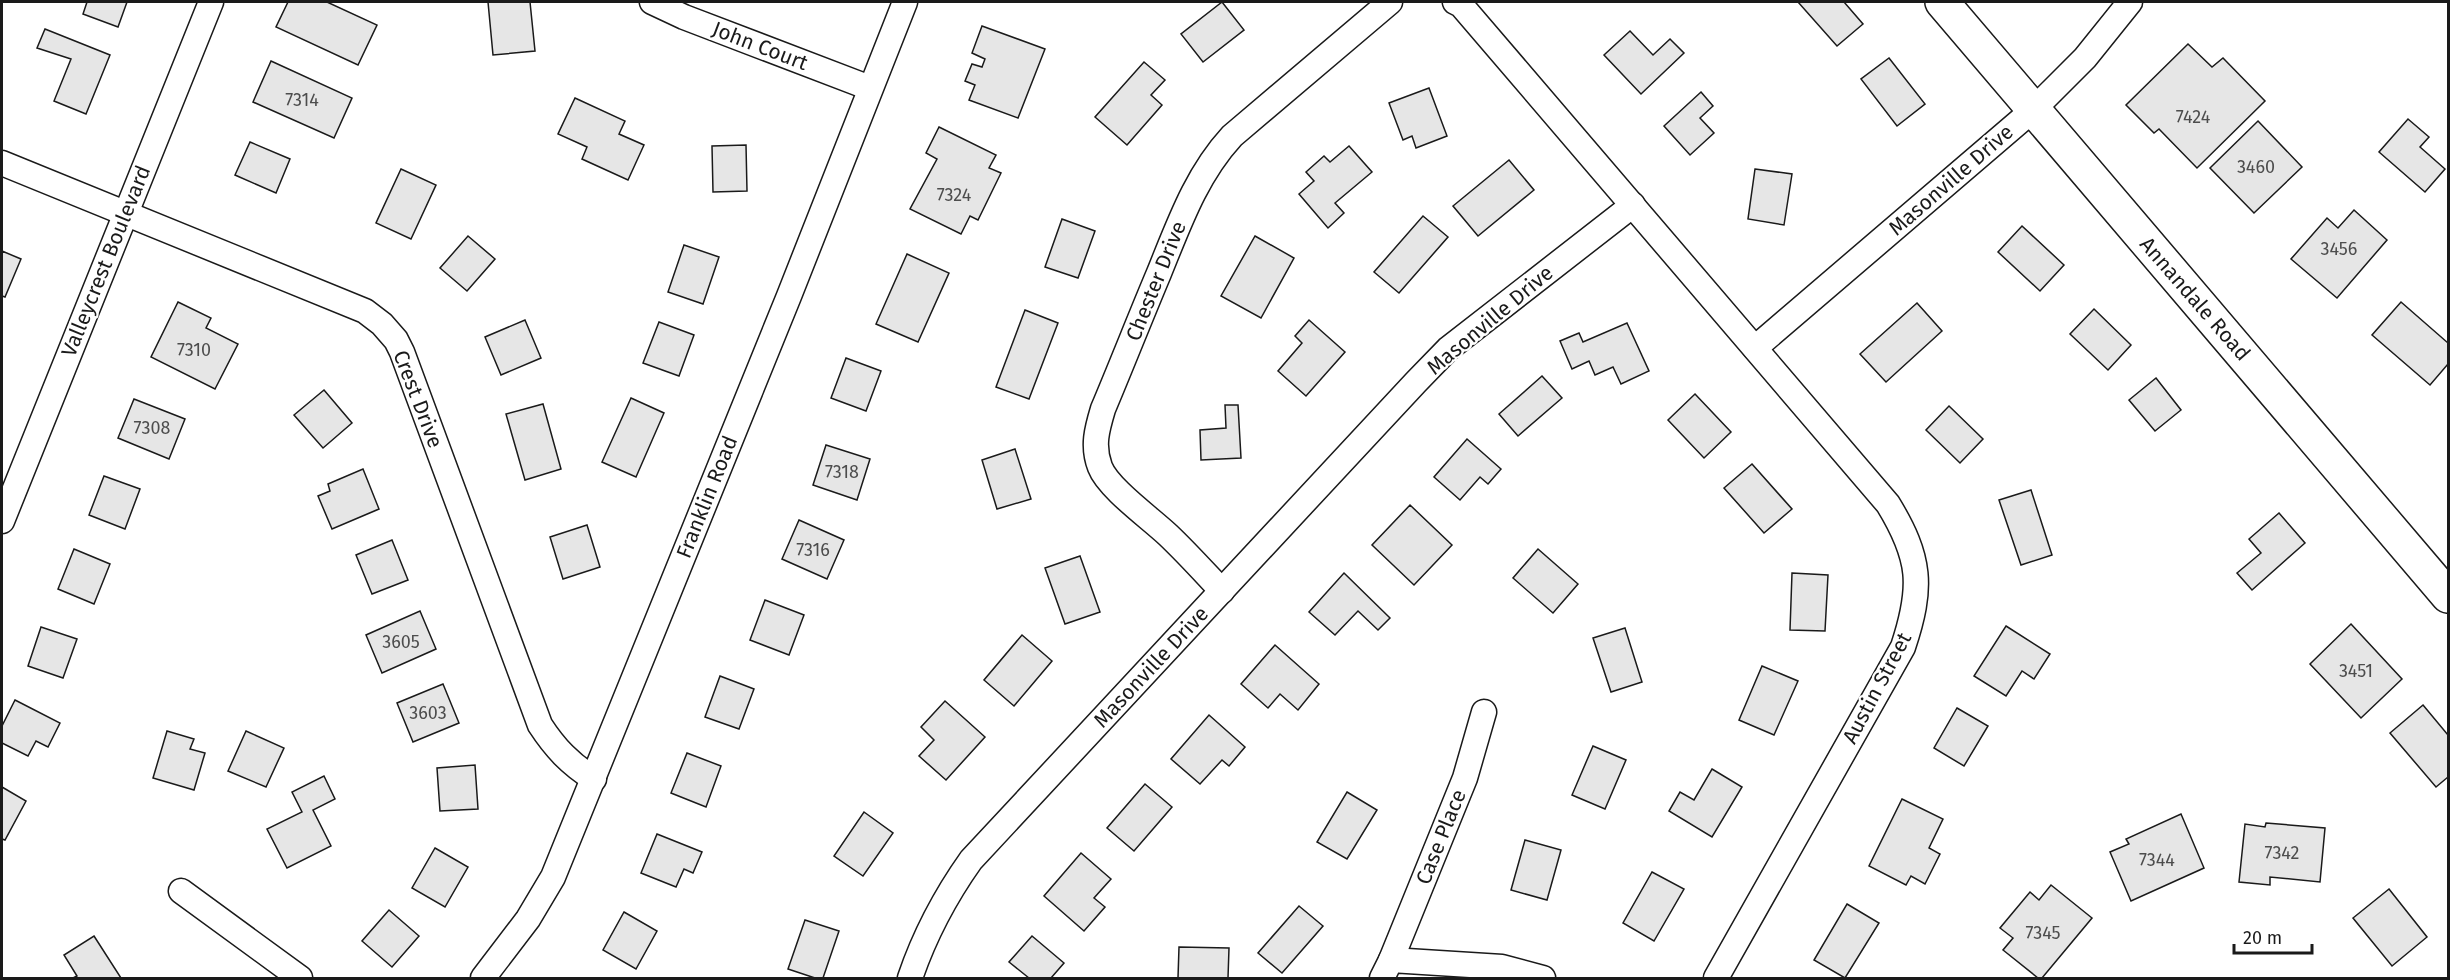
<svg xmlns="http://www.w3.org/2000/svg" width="2450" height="980" viewBox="0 0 2450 980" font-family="'Fira Sans',sans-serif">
<rect width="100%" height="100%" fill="#fff"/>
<g fill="#e6e6e6" stroke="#1a1a1a" stroke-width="1.5">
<polygon points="87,2 127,2 118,27 83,14"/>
<polygon points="288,2 327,2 377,25 358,65 276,27"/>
<polygon points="488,2 530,2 535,51 493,55"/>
<polygon points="1222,2 1244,30 1203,62 1181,34"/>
<polygon points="1798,2 1844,2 1863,24 1837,46"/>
<polygon points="982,26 1045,49 1018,118 969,100 975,85 965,81 972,64 982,67 985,59 972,53"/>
<polygon points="45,29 110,55 86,114 54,101 71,59 37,48"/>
<polygon points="1630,31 1653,55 1670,39 1684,53 1641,94 1604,55"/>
<polygon points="2188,44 2212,67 2223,58 2265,101 2197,168 2159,129 2154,133 2126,105"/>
<polygon points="1889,58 1925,104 1897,126 1861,79"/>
<polygon points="271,61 352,98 334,138 253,102"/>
<polygon points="1144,62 1165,80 1151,95 1162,105 1127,145 1095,117"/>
<polygon points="1429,88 1447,136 1416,148 1412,136 1403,140 1389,103"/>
<polygon points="1701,92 1713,106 1700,118 1714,133 1690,155 1664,126"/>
<polygon points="575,98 625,121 619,134 644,145 628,180 582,159 587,147 558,134"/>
<polygon points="2408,119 2429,137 2420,147 2445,169 2425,192 2379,152"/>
<polygon points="2258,121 2302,167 2254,213 2210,168"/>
<polygon points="939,127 996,155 989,168 1001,173 978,220 970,216 961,234 910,209 937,159 926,153"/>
<polygon points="250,142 290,159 276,193 235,175"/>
<polygon points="746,145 747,191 713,192 712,146"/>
<polygon points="1349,146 1372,172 1335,203 1344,213 1328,228 1299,194 1314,181 1306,172 1324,156 1330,162"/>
<polygon points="1509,160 1534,190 1478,236 1453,206"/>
<polygon points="401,169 436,185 411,239 376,223"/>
<polygon points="1755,169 1792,174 1784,225 1748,219"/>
<polygon points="2354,210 2387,240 2337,298 2291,259 2327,218 2338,228"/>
<polygon points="1423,216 1448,237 1399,293 1374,272"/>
<polygon points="1062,219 1095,231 1078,278 1045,267"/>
<polygon points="2022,226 2064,265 2040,291 1998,252"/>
<polygon points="468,236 495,259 467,291 440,268"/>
<polygon points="1255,236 1294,258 1261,318 1221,296"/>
<polygon points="684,245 719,257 703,304 668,292"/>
<polygon points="2,251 21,259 5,297 2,296"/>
<polygon points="907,254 949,273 918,342 876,324"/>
<polygon points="178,302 211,318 206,328 238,344 215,389 151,357"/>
<polygon points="2401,302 2448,343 2448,364 2430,385 2372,335"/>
<polygon points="1917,303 1942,331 1886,382 1860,354"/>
<polygon points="2094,309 2131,345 2108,370 2070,334"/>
<polygon points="1025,310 1058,323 1029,399 996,387"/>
<polygon points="525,320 541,358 501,375 485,337"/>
<polygon points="1309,320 1345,352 1306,396 1278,371 1302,343 1295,336"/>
<polygon points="659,322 694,335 679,376 643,363"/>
<polygon points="1627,323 1649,371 1621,384 1613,367 1595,375 1589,361 1572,369 1560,341 1579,333 1583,342"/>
<polygon points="846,358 881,371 866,411 831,398"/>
<polygon points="1542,376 1562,398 1518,436 1499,414"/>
<polygon points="2156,378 2181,410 2155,431 2129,400"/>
<polygon points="324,390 352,423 323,448 294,415"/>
<polygon points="1695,394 1731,432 1704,458 1668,420"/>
<polygon points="631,398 664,413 636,477 602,462"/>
<polygon points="134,399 185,419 169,459 118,438"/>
<polygon points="543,404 561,469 525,480 506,414"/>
<polygon points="1225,405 1238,405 1241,458 1201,460 1200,430 1226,428"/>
<polygon points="1949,406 1983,439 1960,463 1926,430"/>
<polygon points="1467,439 1501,469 1488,484 1480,477 1460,500 1434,477"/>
<polygon points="826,445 870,459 857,500 813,485"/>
<polygon points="1015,449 1031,499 997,509 982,460"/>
<polygon points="1752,464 1792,509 1764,533 1724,488"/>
<polygon points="363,469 379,509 332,529 318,496 330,491 328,484"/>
<polygon points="104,476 140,489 125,529 89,515"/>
<polygon points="2031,490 2052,555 2021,565 1999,500"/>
<polygon points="1410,505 1452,545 1414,585 1372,545"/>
<polygon points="2279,513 2305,543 2252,590 2237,573 2261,553 2249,539"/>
<polygon points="799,520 844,540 827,579 782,559"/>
<polygon points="587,525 600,567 563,579 550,537"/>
<polygon points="392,540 408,580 372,594 356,555"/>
<polygon points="74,549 110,564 94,604 58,589"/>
<polygon points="1538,549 1578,584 1553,613 1513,578"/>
<polygon points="1080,556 1100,612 1065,624 1045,568"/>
<polygon points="1344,573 1390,618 1378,630 1358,611 1335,635 1309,612"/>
<polygon points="1792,573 1828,575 1825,631 1790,630"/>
<polygon points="765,600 804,615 789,655 750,640"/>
<polygon points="420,611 436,649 382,673 366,635"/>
<polygon points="2351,624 2402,679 2361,718 2310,664"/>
<polygon points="2006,626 2050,654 2034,679 2022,671 2006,696 1974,676"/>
<polygon points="41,627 77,639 63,678 28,666"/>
<polygon points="1625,628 1642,682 1611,692 1593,638"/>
<polygon points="1022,635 1052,661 1014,706 984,680"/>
<polygon points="1275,645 1319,684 1298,710 1280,694 1268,708 1241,684"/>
<polygon points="1762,666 1798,681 1774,735 1739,720"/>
<polygon points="720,676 754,689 739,729 705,717"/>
<polygon points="443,684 459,723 413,742 397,703"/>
<polygon points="15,700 60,723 48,747 36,741 28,756 2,743 2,726"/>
<polygon points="945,701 985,737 946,780 919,756 934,740 921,727"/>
<polygon points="2423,705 2448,735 2448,777 2436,787 2390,733"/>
<polygon points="1957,708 1988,726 1964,766 1934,748"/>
<polygon points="1209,715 1245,747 1229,766 1222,760 1200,784 1171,759"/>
<polygon points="167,731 194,739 190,749 205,753 194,790 153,778"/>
<polygon points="246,731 284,748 266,787 228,771"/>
<polygon points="1593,746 1626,760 1605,809 1572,795"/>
<polygon points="687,753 721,766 706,807 671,793"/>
<polygon points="475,765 478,809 440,811 437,768"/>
<polygon points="1712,769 1742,787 1712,837 1669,811 1680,792 1694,800"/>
<polygon points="324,776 335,799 313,810 331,846 287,868 267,829 302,812 292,792"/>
<polygon points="1145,784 1172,807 1134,851 1107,828"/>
<polygon points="2,787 26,801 5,840 2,839"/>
<polygon points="1347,792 1377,810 1347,859 1317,842"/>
<polygon points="1902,799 1943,819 1929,848 1940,854 1925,884 1911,876 1906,885 1869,866"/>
<polygon points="864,812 893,833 863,876 834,856"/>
<polygon points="2181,814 2204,868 2131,901 2110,852 2129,844 2126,839"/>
<polygon points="2266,823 2325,828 2320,882 2270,877 2270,885 2239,882 2245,824 2265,827"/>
<polygon points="657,834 702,852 693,873 684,869 676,887 641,873"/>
<polygon points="1525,840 1561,850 1547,900 1511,890"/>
<polygon points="435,848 468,867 445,907 412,888"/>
<polygon points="1081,853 1111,879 1094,898 1105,907 1084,931 1044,896"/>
<polygon points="1652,872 1684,889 1654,941 1623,923"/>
<polygon points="2051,885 2092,918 2042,978 2038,978 2003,950 2013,938 2000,928 2030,892 2039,900"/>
<polygon points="2389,889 2427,937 2392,966 2353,918"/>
<polygon points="1847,904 1879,923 1845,978 1814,960"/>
<polygon points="1299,906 1323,926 1282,973 1258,953"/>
<polygon points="389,910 419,936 392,967 362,941"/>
<polygon points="624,912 657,931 636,969 603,950"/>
<polygon points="805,920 839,931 823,978 815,978 788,969"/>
<polygon points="94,936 121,978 73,978 77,976 64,955"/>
<polygon points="1032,936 1064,963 1051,978 1029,978 1009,962"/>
<polygon points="1179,947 1229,948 1228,978 1178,978"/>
</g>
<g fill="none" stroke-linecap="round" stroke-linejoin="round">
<g stroke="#1a1a1a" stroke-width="27">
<g id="street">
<polyline points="652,2 684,17 870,88"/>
<path d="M1455 2 1461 5 1521 75 1888 504C1921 558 1923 587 1903 647L1716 978"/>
<path d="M2 163 365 311 382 324 396 340 402 352 540 725C555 748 570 764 594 779"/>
<polyline points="1755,348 2034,109 2085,58 2130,2"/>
<polyline points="2,521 211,2"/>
<path d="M1222 591C1204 572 1187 553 1168 535 1150 518 1108 488 1100 467 1092 446 1097 429 1103 409 1122 364 1140 318 1159 273 1179 224 1196 175 1232 136L1390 2"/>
<polyline points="181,891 300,978"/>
<polyline points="1391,960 1465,778 1484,712"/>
<polyline points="483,978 528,919 553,877 789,296 905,2"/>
<path d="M910 978C925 934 944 898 971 860L1416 382 1448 349 1633 205"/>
<polyline points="1382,978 1391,960 1502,967 1543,978"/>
</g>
</g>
<g stroke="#1a1a1a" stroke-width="36">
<polyline id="secondary" points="1942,2 2448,596"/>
</g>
<use href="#street" stroke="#fff" stroke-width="24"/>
<use href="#secondary" stroke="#fff" stroke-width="33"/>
</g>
<g text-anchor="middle" stroke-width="4.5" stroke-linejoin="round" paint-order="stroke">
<g font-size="18" fill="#4d4d4d">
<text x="302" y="106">7314</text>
<text x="2193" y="123">7424</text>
<text x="2256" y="173">3460</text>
<text x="954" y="201">7324</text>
<text x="2339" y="255">3456</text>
<text x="194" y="356">7310</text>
<text x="152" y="434">7308</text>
<text x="842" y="478">7318</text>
<text x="813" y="556">7316</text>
<text x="401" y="648">3605</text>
<text x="2356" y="677">3451</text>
<text x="428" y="719">3603</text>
<text x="2282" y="859">7342</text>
<text x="2157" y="866">7344</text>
<text x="2043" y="939">7345</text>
</g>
<g font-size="21" fill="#1a1a1a" stroke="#fff">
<text transform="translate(760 46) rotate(21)" y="7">John Court</text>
<text transform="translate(1951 180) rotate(-41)" y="7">Masonville Drive</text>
<text transform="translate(106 261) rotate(-68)" y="7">Valleycrest Boulevard</text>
<text transform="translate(1156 281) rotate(-68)" y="7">Chester Drive</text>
<text transform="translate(2195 299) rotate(49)" y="7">Annandale Road</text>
<text transform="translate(1490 320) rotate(-40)" y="7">Masonville Drive</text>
<text transform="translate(418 399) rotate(69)" y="7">Crest Drive</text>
<text transform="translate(707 497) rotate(-68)" y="7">Franklin Road</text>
<text transform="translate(1151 667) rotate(-47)" y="7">Masonville Drive</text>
<text transform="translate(1877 688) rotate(-62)" y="7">Austin Street</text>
<text transform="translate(1441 837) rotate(-68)" y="7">Case Place</text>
</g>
</g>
<rect width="2450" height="980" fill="none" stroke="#1a1a1a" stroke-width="6"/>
<path d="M2234 944v9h78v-9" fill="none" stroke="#1a1a1a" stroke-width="3"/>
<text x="2243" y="944" font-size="18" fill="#1a1a1a" stroke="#ffffff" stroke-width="4.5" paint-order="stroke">20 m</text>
</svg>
